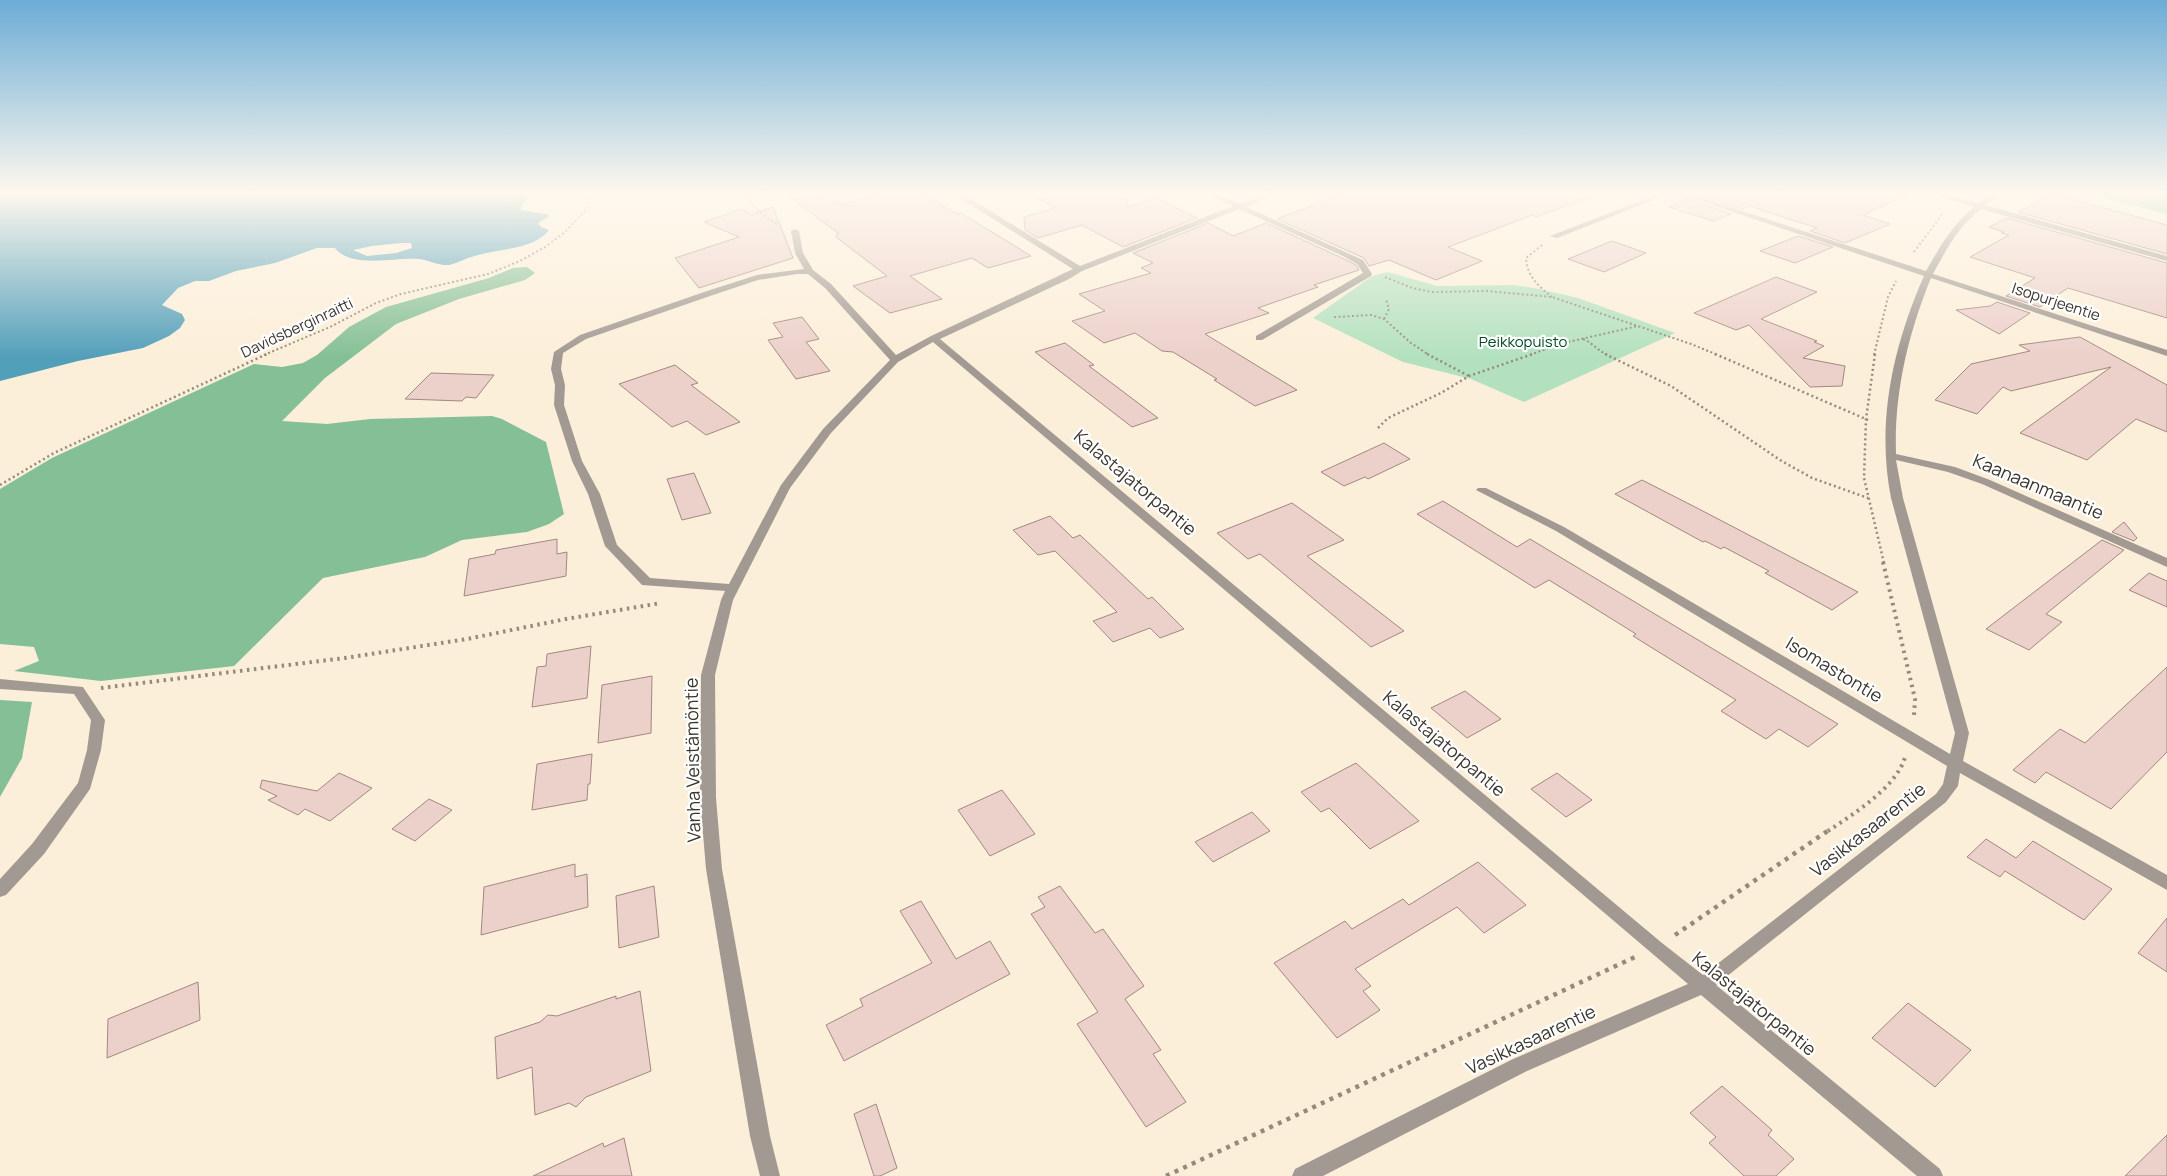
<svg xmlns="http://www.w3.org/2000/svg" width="2167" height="1176" viewBox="0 0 2167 1176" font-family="Manrope,sans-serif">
<rect width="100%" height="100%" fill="#fcefd9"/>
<polygon fill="#b3e1bf" points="1388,272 1437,286 1513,285 1534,288 1578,298 1675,333 1524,402 1471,379 1403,362 1313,318 1372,276"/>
<g fill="#84bf95">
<polygon points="2085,193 2167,193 2167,214"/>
<polygon points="527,267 535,273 525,280 459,299 396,324 325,378 282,421 327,424 370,419 492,416 502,419 546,442 564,514 549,524 527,532 462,540 425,557 323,578 234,666 101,681 14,671 39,661 34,647 0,644 0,489 52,458 254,364 282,367 303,363 317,355 349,327 386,307 489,278 513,268"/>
<polygon points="0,700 32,702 22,758 0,797"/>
</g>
<path fill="#529fba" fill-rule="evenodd" d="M0 193H538L527 197 521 207V210L546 214 549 216 538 223 541 227 549 230C535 249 499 249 478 255 468 257 458 263 449 265 440 266 428 260 419 259 395 257 351 269 335 248H317L275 263 236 271 209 281H195L178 288 162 305 182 314 185 320 180 328 169 336 143 348 78 361 0 381ZM401 243H411L412 248 396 253 367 256 353 250 372 246Z"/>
<g fill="#ecd0ca" stroke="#a28882">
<polygon points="784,193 812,193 841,204 885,193 920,193 957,214 961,213 1031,256 988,268 972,258 910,276 942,299 890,313 853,286 887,276 836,237 838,233"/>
<polygon points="1028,193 1126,193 1128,207 1156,198 1197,218 1123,247 1082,225 1038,238 1025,230 1024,217 1055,208"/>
<polygon points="1345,193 1593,193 1593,196 1536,217 1533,215 1448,247 1482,261 1436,280 1389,260 1369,266 1364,258 1277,219"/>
<polygon points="1704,193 1912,193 1863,215 1890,224 1845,243 1810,231 1817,228 1749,206 1742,209 1699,195"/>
<polygon points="2052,194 2167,225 2167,254 2018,212"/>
<polygon points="1688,199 1731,214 1713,221 1669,207"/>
<polygon points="773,207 793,258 699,288 675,258 739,237 704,222 742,209 751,215"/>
<polygon points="2007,218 2167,263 2167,318 2068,288 2040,307 2006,296 2035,278 1970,257 2009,235 2001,233 2004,232 1989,227"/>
<polygon points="1208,223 1233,236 1266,223 1342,258 1356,265 1359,270 1314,285 1318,287 1258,308 1269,313 1205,334 1297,390 1255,406 1214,380 1217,379 1173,352 1162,351 1135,333 1104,343 1072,321 1105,311 1079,294 1151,273 1141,268 1153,263 1133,253"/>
<polygon points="1798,236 1833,247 1795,263 1760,251"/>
<polygon points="1612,241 1646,253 1604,272 1568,259"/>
<polygon points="1776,277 1817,292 1761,319 1817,341 1814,342 1824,346 1803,358 1845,366 1842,386 1810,387 1749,325 1736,330 1694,313"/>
<polygon points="1997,302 2030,313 1999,334 1956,310 1990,306"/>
<polygon points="802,317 819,339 806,342 830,371 796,379 768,340 783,337 773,323"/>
<polygon points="2080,337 2167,385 2167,432 2136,419 2087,460 2020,433 2111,367 2011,391 2003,387 1977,414 1935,400 1971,364 2030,351 2019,345"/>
<polygon points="1065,343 1094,365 1089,366 1158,418 1132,427 1035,352"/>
<polygon points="675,365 698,383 691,385 740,422 706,435 687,421 672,427 619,384"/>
<polygon points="431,373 494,375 476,398 466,397 462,401 405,399"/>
<polygon points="1384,443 1410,459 1368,479 1365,477 1344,486 1321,472"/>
<polygon points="694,473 711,513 682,520 667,479"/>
<polygon points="1642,480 1697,508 1858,592 1832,610 1765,573 1769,571 1724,547 1721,549 1705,541 1703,542 1615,494"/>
<polygon points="1443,501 1517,547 1530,539 1838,724 1808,747 1779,729 1766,739 1721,711 1736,700 1633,636 1636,634 1549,580 1535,588 1417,514"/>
<polygon points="1292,503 1344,540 1307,556 1404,631 1371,647 1260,554 1248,559 1217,533"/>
<polygon points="1050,516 1073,538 1080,535 1148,599 1152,597 1184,629 1160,638 1150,628 1113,642 1093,621 1117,612 1055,551 1038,555 1013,530"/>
<polygon points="2124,522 2137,538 2134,541 2112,532"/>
<polygon points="557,539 557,554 567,552 566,576 464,596 469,559 495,554 496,550"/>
<polygon points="2102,540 2124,550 2046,614 2062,622 2029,650 1986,629"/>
<polygon points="2149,573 2167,581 2167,607 2129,590"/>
<polygon points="591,646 587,698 532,707 537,667 546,666 547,654"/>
<polygon points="2167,667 2167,752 2111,809 2046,772 2035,783 2013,770 2060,729 2085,743"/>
<polygon points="652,676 651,733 598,743 602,685"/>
<polygon points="1465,691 1501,719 1467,738 1431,708"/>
<polygon points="592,754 590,784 588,784 587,800 532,810 537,764"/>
<polygon points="1356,763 1419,821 1370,849 1329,808 1321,812 1301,792"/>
<polygon points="339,773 372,788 330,821 305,809 298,815 268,800 277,796 260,788 262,780 317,791"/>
<polygon points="1557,773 1592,800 1566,817 1531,789"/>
<polygon points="1002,790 1035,834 990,856 958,810"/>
<polygon points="429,799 452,810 415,841 392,829"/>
<polygon points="1252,812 1270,831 1213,862 1195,842"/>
<polygon points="1986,839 2016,858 2033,841 2112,889 2084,920 2005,871 2000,877 1967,857"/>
<polygon points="1478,862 1526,905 1484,933 1457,907 1355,969 1371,986 1363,991 1380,1010 1337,1038 1274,963 1345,921 1352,929 1403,899 1409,905"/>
<polygon points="575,864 575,877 587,874 588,907 481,935 484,887"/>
<polygon points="654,886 659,937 619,948 616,896"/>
<polygon points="1060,886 1095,933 1103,929 1144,986 1125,999 1161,1050 1153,1054 1186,1102 1146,1127 1077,1024 1098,1012 1031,914 1045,907 1038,897"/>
<polygon points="921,901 956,959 990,941 1010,974 844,1061 826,1025 863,1006 860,999 932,963 900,911"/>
<polygon points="2167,918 2167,972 2138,953"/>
<polygon points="198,982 200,1020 107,1058 108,1019"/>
<polygon points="640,991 651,1071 586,1097 576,1107 569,1103 535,1115 532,1067 497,1079 495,1037 540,1022 548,1015 557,1016 616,996 616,999"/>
<polygon points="1908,1003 1971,1050 1935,1087 1872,1038"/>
<polygon points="1722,1086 1772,1130 1768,1135 1794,1159 1776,1176 1744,1176 1709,1143 1716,1137 1690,1113"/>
<polygon points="876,1104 897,1168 880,1176 874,1176 854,1114"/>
<polygon points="2167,1135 2167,1176 2125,1176"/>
<polygon points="624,1138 632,1176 533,1176 603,1143 604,1147"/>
</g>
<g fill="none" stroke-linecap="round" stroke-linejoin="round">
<g stroke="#938b7c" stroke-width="2" stroke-dasharray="2 2.5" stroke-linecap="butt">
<polyline points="727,193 747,198 758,211 778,225"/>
<path d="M1542 245 1526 258C1527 276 1538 286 1552 297"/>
<polyline points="1914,252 1943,213"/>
<polyline points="1385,277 1412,288 1432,292 1487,291 1552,297 1691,344 1718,355"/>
<polyline points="1334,317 1371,315 1384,319 1411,343 1429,355"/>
<polyline points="1384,319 1389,309 1386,299"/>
<path d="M1583 339C1593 343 1598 351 1608 355"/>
<polyline points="264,355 330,327 376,303 401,294 488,274 520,261 545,247 565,232 586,210 593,193"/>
<polyline points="1530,355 1559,344 1638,326"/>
<polyline points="1874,355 1888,297 1896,281"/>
</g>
<g stroke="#938b7c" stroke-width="2.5" stroke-dasharray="2 3" stroke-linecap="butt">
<polyline points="1427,354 1469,376"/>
<polyline points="1605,354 1671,386 1780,460 1812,478 1868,498"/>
<polyline points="1715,354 1868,420"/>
<polyline points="1875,354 1866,419 1864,478 1884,563"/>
<polyline points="1378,428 1388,418 1441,393 1469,376 1533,354"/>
<polyline points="0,485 54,453 267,354"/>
</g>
<g stroke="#938b7c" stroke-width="4" stroke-dasharray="2.5 4.5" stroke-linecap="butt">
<polyline points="1883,562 1915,699 1914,715"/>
<polyline points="101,688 345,658 467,639 566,619 661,603"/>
<path d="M1828 831C1852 815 1897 787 1905 757"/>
</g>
<g stroke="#938b7c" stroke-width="4.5" stroke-dasharray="4 5.5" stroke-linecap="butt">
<polyline points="1675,935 1829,830"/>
<polyline points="1166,1176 1635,957"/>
</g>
<g fill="#a29a92" fill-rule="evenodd">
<path d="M952 193H961L1080 266 1233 206 1205 193H1215L1240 204 1268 193H1278L1246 207 1363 260 1372 274 1371 276 1262 340H1256V336L1363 273 1357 264 1343 256 1239 209 1082 271 1069 279 940 339 1662 943 1703 975 1936 794 1943 784 1947 766 1556 531 1476 490 1478 488H1486L1564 527 1950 754 1955 733 1891 498C1876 422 1893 346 1924 276L1676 193H1687L1926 271C1939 248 1953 224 1974 207L1930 193H1942L1978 203 1994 193H2003L1985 205 2167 256V261L1981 209C1959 225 1946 250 1933 274L2167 350V356L1931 278C1908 334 1894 393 1896 454L1955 467 1990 480 2167 558V567L1982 484 1948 472 1896 460 1903 498 1969 733 1963 761 2167 875V890L1960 773 1958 786 1946 802 1716 985 1940 1169 1943 1176H1917L1701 995 1527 1071 1323 1176H1292L1295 1169 1513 1059 1688 984 933 342 898 362 831 433 790 488 733 600 715 675 716 798 722 869 770 1136 780 1176H760L750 1136 706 869 700 798 701 675 721 600 725 591 642 585 605 546 588 494 572 461 554 405 555 385 551 369 554 352 580 335 707 291 757 275 804 269 795 253 791 231 795 229 799 231 803 253 813 270 831 284 896 355 931 336 1073 269ZM797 274H808L825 288 890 360 823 429 781 485 729 584 650 578 617 545 600 494 582 461 564 405 565 385 561 369 563 353 586 339 713 295 758 280Z"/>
<polygon points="1661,193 1671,193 1557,238 1550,236"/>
<polygon points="0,679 83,687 105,720 101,750 90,789 44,854 6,895 0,897 0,879 32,844 78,783 87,750 91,720 74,694 0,689"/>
</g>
</g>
<linearGradient id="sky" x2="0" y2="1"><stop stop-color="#6cacd6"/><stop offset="0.54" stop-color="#fef8ee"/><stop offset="1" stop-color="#fef8ee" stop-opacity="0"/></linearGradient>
<rect width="2167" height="358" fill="url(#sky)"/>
<g text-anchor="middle" stroke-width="4.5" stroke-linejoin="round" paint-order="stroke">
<g font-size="15" fill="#3b362d" stroke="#fff">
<text transform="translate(2056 302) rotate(18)" y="5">Isopurjeentie</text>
<text transform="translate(297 328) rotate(-25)" y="5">Davidsberginraitti</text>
</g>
<g font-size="15" fill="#004b24" stroke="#fff">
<text x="1523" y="347">Peikkopuisto</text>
</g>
<g font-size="18" fill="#3b362d" stroke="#fff">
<text transform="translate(1135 483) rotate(40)" y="6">Kalastajatorpantie</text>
<text transform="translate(2038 487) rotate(23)" y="6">Kaanaanmaantie</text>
<text transform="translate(1834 670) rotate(31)" y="6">Isomastontie</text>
<text transform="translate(1444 744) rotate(40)" y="6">Kalastajatorpantie</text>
<text transform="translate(693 760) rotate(-91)" y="6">Vanha Veistämöntie</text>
<text transform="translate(1868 830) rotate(-38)" y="6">Vasikkasaarentie</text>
<text transform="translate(1754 1004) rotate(39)" y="6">Kalastajatorpantie</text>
<text transform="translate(1531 1040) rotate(-25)" y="6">Vasikkasaarentie</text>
</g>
</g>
</svg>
